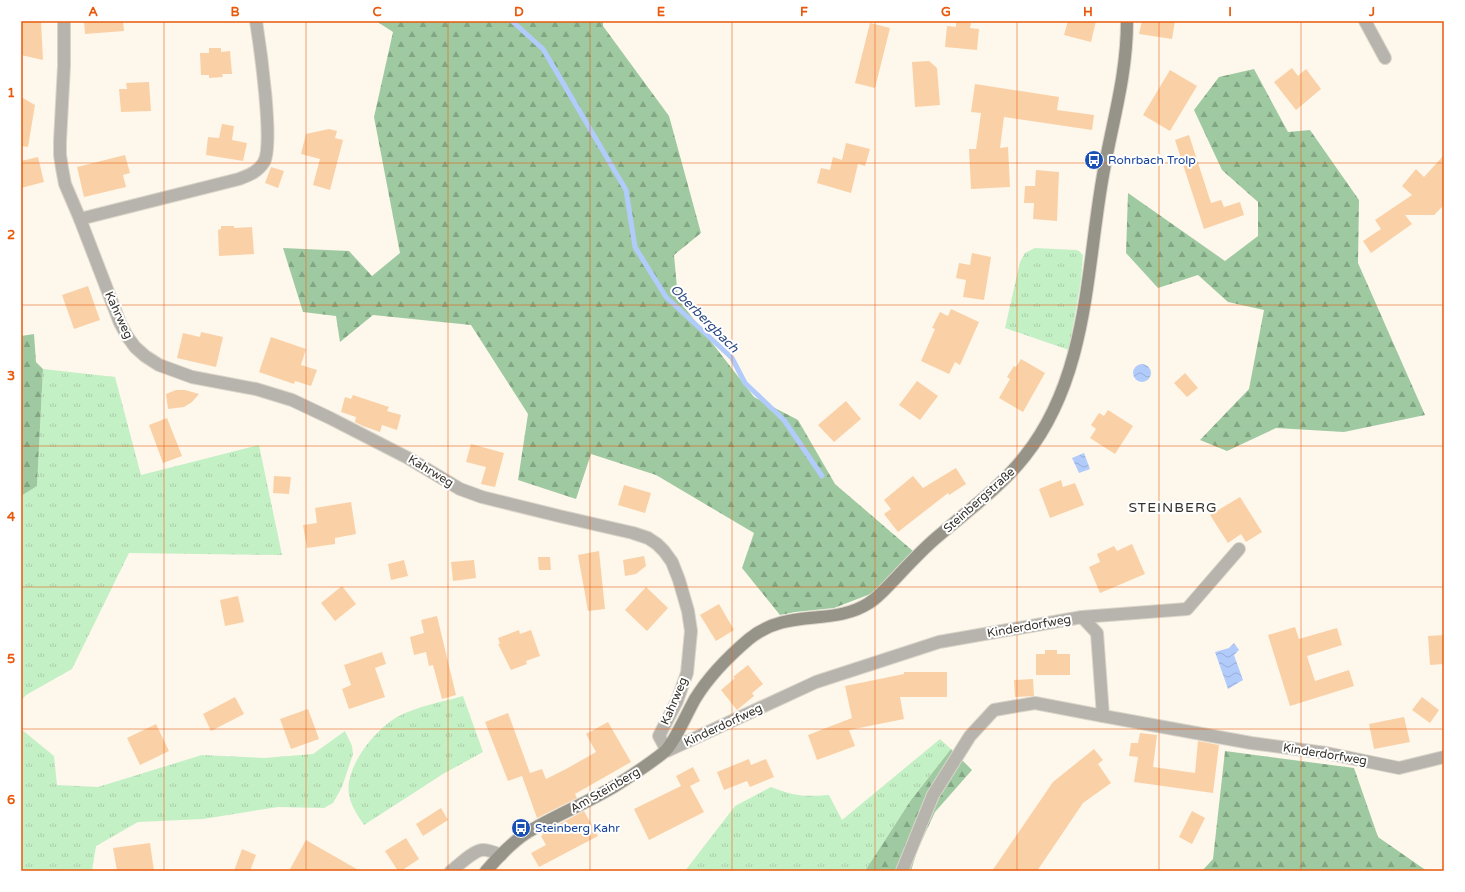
<svg xmlns="http://www.w3.org/2000/svg" width="1465" height="892" viewBox="0 0 1465 892" font-family="'Varela Round',sans-serif">
<defs>
<pattern id="grass-tufts" width="24" height="20" patternUnits="userSpaceOnUse"><rect width="24" height="20" fill="#c4f0c6"/><path d="M3 7l-1-3M5 7V3M7 7l1-3M15 17l-1-3M17 17v-4M19 17l1-3" fill="none" stroke="#a9ceaa"/></pattern>
<pattern id="forest-firs" width="22" height="20" patternUnits="userSpaceOnUse"><rect width="22" height="20" fill="#9fcaa1"/><path d="M5 1l3.5 6h-7zM16 11l3.5 6h-7z" fill="#82a583"/></pattern>
<pattern id="water-waves" width="16" height="10" patternUnits="userSpaceOnUse"><rect width="16" height="10" fill="#b1cbfb"/><path d="M0 5q4-4 8 0t8 0" fill="none" stroke="#99afd7"/></pattern>
</defs>
<rect width="100%" height="100%" fill="#fef7eb"/>
<g fill="url(#grass-tufts)">
<polygon points="1035,248 1076,250 1079,251 1083,255 1081,280 1069,350 1005,328 1020,262 1025,253"/>
<polygon points="43,369 115,377 141,475 259,445 282,555 129,553 72,669 26,695 21,701 21,496 37,486"/>
<path d="M463 696 483 752 443 774 364 825C358 816 351 806 349 795 344 767 376 728 399 716 419 706 442 702 463 696Z"/>
<polygon points="21,729 54,756 57,785 98,787 202,755 264,758 313,754 345,731 352,746 353,754 342,787 333,803 324,808 278,807 203,819 138,822 96,846 92,871 21,871"/>
<path d="M940 739 951 749 911 800 865 871H685L735 806 771 787C795 796 803 797 829 795L842 820Z"/>
</g>
<g fill="url(#forest-firs)">
<polygon points="376,21 603,21 603,26 669,116 701,233 674,255 678,299 754,397 798,420 835,484 913,551 873,593 834,608 795,612 780,615 742,568 754,533 656,475 591,454 576,499 518,480 528,414 471,325 373,315 340,342 336,316 303,312 283,248 349,251 372,276 400,253 374,117 393,32"/>
<polygon points="1254,69 1288,132 1310,130 1359,200 1358,263 1425,415 1344,432 1276,428 1227,451 1200,440 1249,389 1264,310 1228,302 1198,275 1158,288 1126,253 1128,193 1225,261 1258,236 1258,202 1222,170 1194,110 1219,77"/>
<polygon points="34,334 36,362 43,369 37,486 21,496 21,336"/>
<polygon points="951,749 972,770 935,812 917,851 911,871 865,871 911,800"/>
<polygon points="1225,751 1354,768 1378,837 1427,871 1202,871 1213,859"/>
</g>
<g fill="url(#water-waves)">
<circle cx="1142" cy="373" r="9"/>
<polygon points="1084,453 1090,469 1079,473 1072,458"/>
<polygon points="1234,643 1239,650 1234,655 1243,680 1228,689 1215,652 1229,648"/>
</g>
<g fill="none" stroke-linecap="round" stroke-linejoin="round">
<polyline stroke="#b1cbfb" stroke-width="5" points="512,21 543,49 626,190 635,247 666,297 732,358 745,383 784,420 822,476"/>
</g>
<g fill="#fad1a6">
<polygon points="21,21 41,21 43,60 21,55"/>
<polygon points="84,21 123,21 124,31 85,34"/>
<polygon points="1068,21 1096,21 1091,42 1064,35"/>
<polygon points="1142,21 1175,21 1172,39 1139,34"/>
<polygon points="956,22 971,23 970,28 979,29 977,50 945,47 947,26 956,27"/>
<polygon points="870,23 890,28 875,88 855,83"/>
<polygon points="209,48 221,48 221,52 230,51 232,74 222,74 223,77 209,78 209,75 201,75 200,53 209,53"/>
<polygon points="929,61 937,68 940,105 915,107 912,62"/>
<polygon points="1292,68 1298,76 1306,69 1321,89 1296,110 1274,82"/>
<polygon points="1170,70 1197,86 1170,131 1143,115"/>
<polygon points="149,82 151,111 121,112 119,89 127,89 126,83"/>
<polygon points="975,84 1059,97 1057,110 1094,115 1092,130 1004,117 1000,148 1008,147 1010,187 971,189 969,149 976,149 981,113 971,112"/>
<polygon points="21,97 35,105 28,147 21,146"/>
<polygon points="222,124 234,126 232,140 247,143 243,161 206,155 208,137 219,138"/>
<polygon points="329,129 337,131 335,138 343,140 330,190 313,185 320,159 301,154 306,134"/>
<polygon points="1189,135 1211,203 1221,200 1224,207 1240,202 1244,215 1204,229 1175,140"/>
<polygon points="846,143 870,149 865,166 858,164 851,193 817,183 821,168 830,170 833,157 842,160"/>
<polygon points="125,155 130,173 123,175 126,187 84,197 77,167"/>
<polygon points="1444,155 1444,205 1434,215 1405,215 1412,224 1371,253 1363,241 1381,229 1375,220 1412,195 1402,186 1416,169 1424,177"/>
<polygon points="38,157 44,182 21,188 21,161"/>
<polygon points="271,167 284,171 278,188 265,183"/>
<polygon points="1036,170 1059,172 1057,221 1033,219 1034,203 1024,203 1025,186 1035,186"/>
<polygon points="221,226 234,226 234,228 252,227 254,254 219,256 218,230 221,229"/>
<polygon points="972,253 991,257 984,300 963,297 966,280 956,278 959,263 970,265"/>
<polygon points="88,286 100,320 74,329 62,295"/>
<polygon points="951,309 979,322 960,365 955,362 949,374 921,361 935,329 932,328 940,312 948,316"/>
<polygon points="201,332 223,337 216,367 177,358 183,333 200,337"/>
<polygon points="271,337 306,349 301,365 317,370 311,386 295,381 294,384 259,372"/>
<polygon points="1021,359 1045,373 1023,412 999,398 1010,379 1007,377 1014,366 1016,367"/>
<polygon points="1185,373 1198,388 1187,397 1174,383"/>
<polygon points="917,381 938,396 920,420 899,405"/>
<polygon points="176,390 185,390 199,394 192,402 184,407 168,409 166,394"/>
<polygon points="353,395 389,407 387,411 401,415 397,430 382,425 380,432 363,426 355,422 356,417 341,412 345,397 351,399"/>
<polygon points="846,401 861,419 834,442 818,425"/>
<polygon points="1108,410 1133,426 1115,454 1090,438 1096,429 1091,425 1099,413 1104,416"/>
<polygon points="167,418 182,456 163,463 149,425"/>
<polygon points="471,444 504,453 495,487 481,484 486,467 466,462"/>
<polygon points="956,468 966,484 949,495 948,493 898,532 884,514 891,509 884,500 913,476 923,488"/>
<polygon points="274,476 291,477 289,494 273,493"/>
<polygon points="1061,480 1063,487 1075,483 1084,505 1050,518 1039,489"/>
<polygon points="624,485 651,493 645,513 618,505"/>
<polygon points="1240,497 1262,532 1246,542 1241,534 1228,543 1210,515"/>
<polygon points="351,502 356,534 335,538 335,544 307,548 303,525 317,523 315,508"/>
<polygon points="1132,544 1145,574 1100,593 1089,567 1100,562 1097,554 1114,546 1117,551"/>
<polygon points="599,551 605,609 588,611 578,555"/>
<polygon points="644,556 646,566 636,574 625,576 623,560"/>
<polygon points="538,557 550,557 551,570 539,570"/>
<polygon points="404,560 408,576 391,580 388,564"/>
<polygon points="474,560 476,578 453,581 451,562"/>
<polygon points="342,586 356,604 335,621 321,603"/>
<polygon points="646,587 668,608 647,631 625,610"/>
<polygon points="238,596 244,622 225,626 220,600"/>
<polygon points="719,604 734,630 716,641 700,615"/>
<polygon points="437,616 456,695 442,699 433,665 429,666 426,652 414,655 410,637 424,633 421,620"/>
<polygon points="1295,627 1299,639 1337,628 1342,645 1307,656 1315,681 1349,670 1354,686 1290,706 1268,635"/>
<polygon points="519,630 520,634 531,630 540,656 526,661 527,664 511,670 498,644 500,644 498,638"/>
<polygon points="1444,635 1444,664 1430,665 1428,636"/>
<polygon points="1045,650 1057,650 1057,654 1070,654 1070,675 1036,675 1036,654 1045,654"/>
<polygon points="382,652 386,664 375,668 385,697 349,709 342,689 351,685 344,665"/>
<polygon points="748,665 763,684 752,693 754,696 737,710 721,690 735,678 733,677"/>
<polygon points="904,672 947,672 947,697 900,697 904,719 849,730 855,746 817,760 808,735 852,718 845,686 904,674"/>
<polygon points="1033,679 1034,696 1015,697 1014,680"/>
<polygon points="235,697 244,714 211,731 203,714"/>
<polygon points="1422,697 1439,710 1430,723 1412,710"/>
<polygon points="308,709 319,739 291,749 280,719"/>
<polygon points="508,713 530,773 542,769 546,779 566,769 596,752 586,734 608,722 631,762 575,794 577,798 537,818 522,776 508,781 485,722"/>
<polygon points="1404,717 1410,742 1374,749 1369,724"/>
<polygon points="156,724 169,751 140,765 127,738"/>
<polygon points="1140,733 1157,735 1153,767 1195,773 1198,741 1219,745 1213,793 1134,782 1138,757 1129,756 1131,743 1138,743"/>
<polygon points="1094,749 1103,760 1098,764 1111,783 1083,803 1037,871 992,871 1053,782"/>
<polygon points="749,759 751,765 766,759 774,777 750,787 747,781 724,790 717,772"/>
<polygon points="693,767 700,781 690,786 704,812 649,840 634,809 681,786 676,776"/>
<polygon points="441,808 448,820 423,836 416,824"/>
<polygon points="584,811 598,836 539,867 531,853 546,845 541,836 543,835 542,833"/>
<polygon points="1192,811 1205,818 1192,844 1179,837"/>
<polygon points="406,838 419,859 401,871 398,871 385,851"/>
<polygon points="306,840 360,871 289,871"/>
<polygon points="150,843 154,871 117,871 113,848"/>
<polygon points="242,849 256,855 250,871 234,871"/>
</g>
<g fill="none" stroke-linecap="round" stroke-linejoin="round">
<g stroke="#dad4c9" stroke-width="14">
<g id="minor">
<polyline points="64,21 64,66 60,141 60,155 62,168 65,184 80,219 120,323 127,336 135,347 145,356 159,365 192,377 256,389 292,400 330,418 408,458 460,489 482,497 559,516 633,533 648,538 657,544 664,551 672,562 679,580 688,611 691,631 687,673 677,701 659,736 667,751 816,682 939,642 1082,617 1187,609 1239,549"/>
<polyline points="1365,21 1385,58"/>
<path d="M80 219 239 179C249 175 258 172 264 162 274 144 260 46 256 21"/>
<polyline points="1082,617 1097,633 1103,716 1251,743 1326,753 1399,768 1444,757"/>
<path d="M451 871C459 865 473 851 482 850 488 849 495 853 501 855"/>
<polyline points="902,871 933,795 970,736 994,710 1035,703 1103,716"/>
</g>
</g>
<g stroke="#dad4c9" stroke-width="14">
<path id="secondary" d="M486 871C498 857 512 842 528 832 556 815 587 803 615 786 631 776 648 765 663 753 673 746 688 711 695 699 709 676 729 656 749 639 788 607 832 627 869 603 879 597 887 587 895 579 908 565 921 551 936 538 966 512 1000 488 1025 456 1087 378 1086 275 1102 181 1111 126 1127 78 1127 21"/>
</g>
<use href="#minor" stroke="#b6b4ad" stroke-width="12"/>
<use href="#secondary" stroke="#969389" stroke-width="12"/>
</g>
<path fill="none" stroke="#e8590c" stroke-width="1" stroke-opacity="0.55" d="M164 21V871M306 21V871M448 21V871M590 21V871M732 21V871M875 21V871M1017 21V871M1159 21V871M1301 21V871M21 163H1444M21 305H1444M21 446H1444M21 587H1444M21 729H1444"/>
<defs>
<g id="bus-disc" transform="scale(1)"><circle r="9.5" fill="#1a4fb4" stroke="#fff"/><path d="M-5-6H5V4H4V6H2V4H-2V6H-4V4H-5ZM-3.5-4V0h7V-4ZM-3.5 1.2v1.5H-2V1.2ZM2 1.2v1.5H3.5V1.2Z" fill="#fff"/></g>
</defs>
<g fill-rule="evenodd">
<use href="#bus-disc" x="1094" y="160"/>
<use href="#bus-disc" x="521" y="828"/>
</g>
<g text-anchor="middle" stroke-width="4" stroke-linejoin="round" paint-order="stroke">
<g font-size="12" fill="#164399" stroke="#fff" text-anchor="start">
<text x="1108" y="164">Rohrbach Trolp</text>
<text x="535" y="832">Steinberg Kahr</text>
</g>
<g font-size="12" fill="#35322c" stroke="#fff">
<text transform="translate(119 315) rotate(65)" y="4">Kahrweg</text>
<text transform="translate(431 471) rotate(31)" y="4">Kahrweg</text>
<text transform="translate(979 500) rotate(-42)" y="4">Steinbergstraße</text>
<text transform="translate(1029 626) rotate(-10)" y="4">Kinderdorfweg</text>
<text transform="translate(674 701) rotate(-67)" y="4">Kahrweg</text>
<text transform="translate(723 725) rotate(-25)" y="4">Kinderdorfweg</text>
<text transform="translate(1325 754) rotate(9)" y="4">Kinderdorfweg</text>
<text transform="translate(605 790) rotate(-30)" y="4">Am Steinberg</text>
</g>
<g font-size="13" font-style="italic" fill="#2a4881" stroke="#fff">
<text transform="translate(705 318) rotate(45)" y="5">Oberbergbach</text>
</g>
<g font-size="14" letter-spacing="1" fill="#35322c" stroke="#fff">
<text x="1173" y="512">STEINBERG</text>
</g>
</g>
<rect width="1465" height="892" fill="none" stroke="#ffffff" stroke-width="44"/>
<rect x="22" y="22" width="1421" height="848" fill="none" stroke="#e8590c" stroke-width="1.5"/>
<g font-size="13" text-anchor="middle" font-weight="bold" fill="#e8590c">
<text x="93" y="16">A</text>
<text x="235" y="16">B</text>
<text x="377" y="16">C</text>
<text x="519" y="16">D</text>
<text x="661" y="16">E</text>
<text x="804" y="16">F</text>
<text x="946" y="16">G</text>
<text x="1088" y="16">H</text>
<text x="1230" y="16">I</text>
<text x="1372" y="16">J</text>
<text x="11" y="97">1</text>
<text x="11" y="239">2</text>
<text x="11" y="380">3</text>
<text x="11" y="521">4</text>
<text x="11" y="663">5</text>
<text x="11" y="804">6</text>
</g>
</svg>
